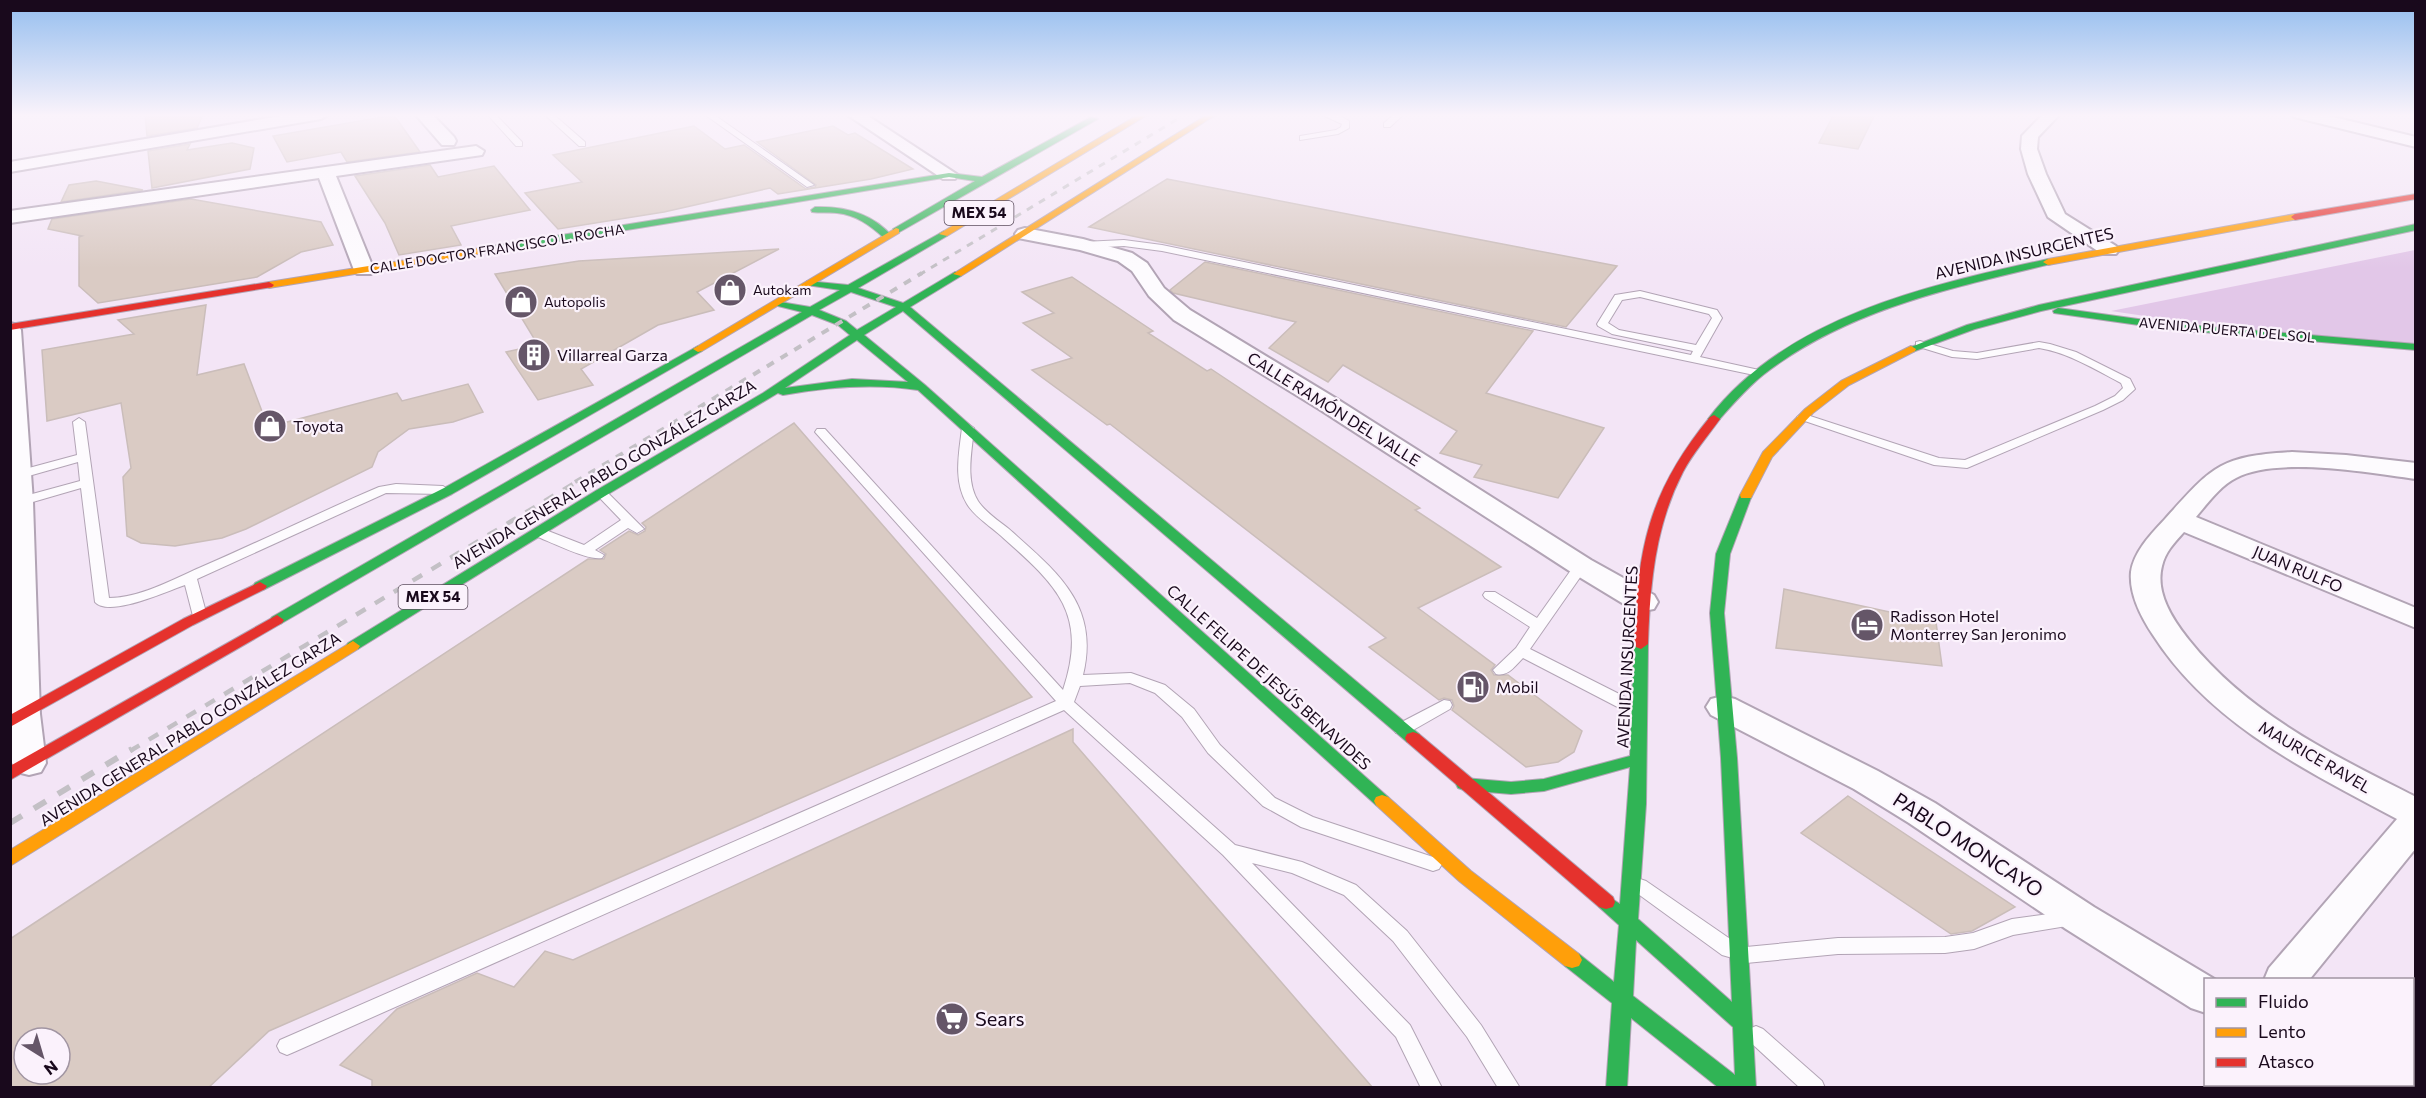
<svg xmlns="http://www.w3.org/2000/svg" width="2426" height="1098" viewBox="0 0 2426 1098" font-family="Commissioner,sans-serif">
<rect width="100%" height="100%" fill="#f3e5f6"/>
<polygon fill="#e2c7e8" points="2415,250 2415,344 2206,325 2111,311"/>
<g fill="#dacbc4" stroke="#cabdba" stroke-width="1.5" fill-rule="evenodd">
<polygon points="145,114 203,114 197,128 147,136"/>
<polygon points="1834,114 1875,114 1858,149 1819,143"/>
<polygon points="394,115 420,152 347,162 341,152 287,162 273,136"/>
<polygon points="694,126 725,149 744,145 806,189 815,187 816,185 757,142 833,126 848,135 855,133 913,169 871,179 778,194 770,188 664,212 558,229 525,193 582,182 553,155"/>
<polygon points="232,143 254,148 250,169 152,188 148,151 190,144 187,150"/>
<polygon points="430,165 438,177 494,166 530,210 451,226 461,245 399,255 385,223 355,176"/>
<polygon points="1167,179 1492,242 1617,266 1566,327 1089,227"/>
<polygon points="96,181 143,190 61,202 69,185"/>
<polygon points="191,199 321,222 333,245 301,252 257,277 98,303 79,286 79,237 82,236 48,229 52,219"/>
<polygon points="779,249 697,292 714,310 658,325 581,369 593,385 538,400 506,352 538,345 495,274 579,261"/>
<polygon points="1205,262 1533,331 1486,393 1604,428 1558,498 1474,477 1482,465 1440,453 1457,431 1343,365 1328,382 1269,348 1296,322 1173,293 1170,290"/>
<polygon points="1072,277 1153,331 1148,333 1207,371 1211,369 1420,508 1415,510 1501,567 1418,608 1495,665 1491,670 1494,675 1508,675 1582,731 1574,752 1558,762 1526,767 1452,710 1454,706 1452,700 1444,698 1439,700 1369,647 1386,638 1110,424 1107,425 1032,370 1072,358 1023,323 1054,313 1022,292"/>
<polygon points="206,305 197,375 244,364 268,427 397,393 402,401 468,384 483,412 453,422 409,429 378,452 372,467 246,529 222,538 175,546 141,543 127,536 123,477 131,468 121,403 47,421 42,350 134,334 118,320"/>
<path d="M794 423 1032 697 269 1031 208 1088H10V939L588 559H604L606 554 600 550 629 531 638 535 645 531 646 527 642 523ZM24 1038H60V1074H24Z"/>
<polygon points="1784,589 1936,622 1942,666 1776,648"/>
<polygon points="1073,729 1073,742 1373,1088 372,1088 372,1080 340,1065 397,1009 477,973 514,987 545,951 573,960"/>
<polygon points="1848,796 2015,907 1972,931 1951,934 1801,833"/>
</g>
<g fill="none" stroke-linecap="round" stroke-linejoin="round">
<g stroke="#b2a4b5" stroke-width="2">
<g id="lane">
<polygon points="487,114 495,114 522,142 522,146 516,146"/>
<polygon points="544,114 553,114 585,142 585,146 579,146"/>
<polygon points="704,114 713,114 814,185 807,187"/>
<polygon points="1320,114 1337,114 1349,121 1349,128 1338,134 1300,140 1300,136 1336,130 1341,127 1342,124"/>
<polygon points="1395,114 1404,114 1390,127 1384,127 1384,123"/>
<path d="M1124 240 1162 245 1691 355 1693 351 1612 334 1598 326 1597 324 1615 295 1640 291 1717 310 1722 318 1700 357 1759 370 1765 373 1759 376 1162 251 1124 246 1083 248 1078 245 1083 242ZM1640 297 1709 314 1712 318 1696 345 1619 330 1608 323 1622 300Z"/>
<path d="M1920 341 1953 351 1977 353 2039 342 2050 344 2076 352 2130 379 2135 389 2123 400 2103 410 1967 468 1934 465 1799 419 1797 417 1803 413 1807 415 1939 458 1965 460 2095 406 2115 396 2123 388 2121 383C2094 369 2069 353 2039 348L1977 359 1952 357 1916 346V342Z"/>
<path d="M79 418 85 422 109 598C139 598 172 580 199 568 259 542 318 513 379 487L396 484 443 486 449 490 443 494 386 493 197 579 207 616 205 619H195L193 616 185 585C167 591 109 618 95 602L81 488 19 506 13 502 14 499 80 481 78 462 18 479 12 475 14 472 77 455 73 422Z"/>
<path d="M968 424 974 428C972 451 965 480 978 501 985 512 999 521 1009 529 1057 572 1100 605 1083 675L1131 673 1165 685 1194 709 1220 745 1275 798 1313 817 1439 859 1442 864 1439 869 1433 871 1301 827 1263 806 1208 753 1182 717 1155 693 1130 683 1080 686 1074 702 1235 845 1302 862 1356 885 1407 931 1481 1025 1520 1088H1498L1467 1037 1393 941 1344 895 1292 873 1252 863 1410 1025 1442 1088H1421L1396 1037 1223 855 1064 710 294 1052 287 1055 280 1052 277 1046 280 1040 1056 701 815 432 817 429H825L1063 690C1089 612 1055 584 1000 535 990 526 974 516 967 504 953 481 959 453 962 428Z"/>
<path d="M601 489 605 490 644 529 637 533 628 528 595 550 604 555 602 558C588 561 549 541 533 535L531 532 538 528 543 529 584 545 621 520 595 493Z"/>
<path d="M1581 562 1588 566 1530 649 1643 706 1645 710 1643 714H1631L1523 658C1515 666 1508 677 1496 674L1493 670 1516 648 1530 627 1485 598 1483 595 1485 592H1495L1537 618 1576 563Z"/>
<polygon points="1444,700 1450,701 1452,705 1450,709 1408,733 1396,733 1394,729 1396,725"/>
<polygon points="1640,879 1646,881 1736,943 1739,949 1736,955 1729,957 1722,955 1634,891 1631,886 1634,881"/>
<polygon points="2072,911 2079,914 2081,919 2079,924 2013,935 1974,949 1945,953 1838,954 1746,963 1739,961 1736,955 1739,949 1746,947 1838,938 1945,937 1973,933 2012,919"/>
<polygon points="1756,1026 1763,1029 1822,1081 1825,1088 1800,1088 1749,1041 1746,1035 1749,1029"/>
</g>
</g>
<g stroke="#b2a4b5" stroke-width="4">
<g id="street">
<polygon points="292,114 329,114 321,119 10,172 10,162"/>
<polygon points="415,114 432,114 454,137 456,141 454,145 442,145"/>
<polygon points="846,114 865,114 958,175 955,179 943,179"/>
<polygon points="2043,114 2060,114 2038,137 2037,149 2046,174 2065,214 2116,246 2119,250 2116,254 2102,254 2048,217 2028,174 2021,149 2022,136"/>
<polygon points="2292,114 2321,114 2416,137 2416,147 2294,117"/>
<polygon points="476,146 484,151 482,155 336,176 374,270 371,274 357,274 354,270 319,178 10,223 10,211"/>
<polygon points="1025,228 1083,239 1132,253 1147,263 1164,288 1190,310 1337,399 1591,560 1654,595 1658,602 1654,609 1643,611 1632,609 1571,572 1319,409 1174,320 1149,296 1132,271 1118,261 1080,250 1018,238 1015,234 1018,230"/>
<polygon points="10,323 18,325 21,330 33,502 40,714 46,763 41,772 29,775 17,772 12,763 10,753"/>
<path d="M2292 452 2346 455 2416 463V479C2370 473 2277 456 2236 478 2220 486 2208 503 2196 517L2416 608V628L2184 532C2175 542 2165 552 2162 566 2155 593 2173 620 2189 640 2248 714 2333 755 2416 797V848L2309 980H2264L2269 968 2397 819C2307 771 2210 724 2153 635 2141 617 2129 594 2131 572 2134 551 2152 533 2165 519 2212 467 2219 456 2292 452Z"/>
<polygon points="1723,696 1735,699 1878,771 1935,803 2094,907 2216,980 2206,980 2206,1013 2191,1008 2066,929 1909,823 1854,789 1711,715 1706,707 1711,699"/>
<polygon points="2324,1084 2371,1084 2372,1088 2326,1088"/>
</g>
</g>
<g stroke="#b2a4b5" stroke-width="2">
<g id="fast">
<polygon points="1091,117 1098,119 896,234 893,233 893,229 975,181 949,177 493,252 488,249 493,246 949,173 982,177"/>
<path d="M815 207C844 206 872 213 892 236L884 238C870 225 856 215 837 213 828 212 820 213 812 212L811 210Z"/>
<polygon points="2416,224 2416,230 2041,311 1975,329 1915,351 1911,352 1906,349 1967,325 2039,305"/>
<path d="M944 231 947 232V236L858 288 903 303 955 272H961V276L910 307 1419 734 1421 738 1419 742H1407L903 311 864 335 925 385 1388 797 1390 801 1388 805 1382 807 1376 805 918 390C872 383 828 387 783 395L778 393 605 496 358 649H348L346 646 348 643 597 490 763 393 850 335 838 325 812 315 282 623 277 625 270 620 272 617 802 312 774 305V301L810 307 840 290 807 285V281L848 285ZM851 292 896 307 857 330 846 321 819 310ZM857 340 908 382 852 379 785 388Z"/>
<path d="M2048 259 2051 260V264C1951 288 1846 310 1763 375 1746 389 1732 405 1718 421H1710L1708 419C1786 316 1929 285 2048 259Z"/>
<polygon points="2058,308 2167,323 2416,344 2416,350 2167,329 2054,313 2053,311"/>
<polygon points="698,346 702,347 702,351 452,494 265,589 260,590 253,586 255,583 444,488"/>
<path d="M1746 491 1752 495 1730 554 1724 613 1737 758 1756 1088H1719L1631 1018 1627 1088H1606L1612 1003 1565 966 1562 960 1565 954 1572 952 1579 954 1614 982 1619 925 1599 907 1597 902 1599 897 1606 895 1620 904 1630 767 1544 791 1511 794 1464 790 1458 788 1456 784 1458 780 1464 778 1511 782 1544 779 1630 756 1634 644 1641 639 1646 641 1648 644 1646 804 1638 919 1732 1002 1721 758 1710 613 1716 554 1740 495ZM1636 940 1733 1027 1735 1075 1633 996Z"/>
</g>
</g>
<g stroke="#b2a4b5" stroke-width="2">
<g id="slow">
<polygon points="1139,114 1149,114 947,236 939,234"/>
<polygon points="1208,114 1217,114 961,276 953,274"/>
<polygon points="2295,214 2299,217 2298,219 2048,265 2043,262 2048,259"/>
<polygon points="896,228 899,229 899,233 702,351 698,352 693,349"/>
<polygon points="493,246 498,249 496,251 269,288 264,285 269,282"/>
<polygon points="1911,346 1916,349 1915,351 1849,385 1813,413 1772,457 1751,498 1741,498 1740,495 1763,452 1805,409 1841,381"/>
<polygon points="353,641 360,646 358,649 10,866 10,850"/>
<polygon points="1382,795 1388,797 1471,871 1579,954 1582,960 1579,966 1572,968 1565,966 1459,881 1376,805 1374,801 1376,797"/>
</g>
</g>
<g stroke="#b2a4b5" stroke-width="2">
<g id="jam">
<polygon points="2416,194 2416,199 2295,220 2291,217 2295,214"/>
<polygon points="269,282 274,285 272,287 10,330 10,324"/>
<path d="M1714 415 1720 419C1707 437 1693 453 1683 472 1655 526 1650 584 1648 644L1641 649 1636 647 1634 644C1638 547 1648 493 1710 417Z"/>
<polygon points="260,582 267,586 265,589 193,625 10,727 10,715 183,619"/>
<polygon points="277,615 284,620 282,623 10,780 10,766"/>
<polygon points="1413,732 1419,734 1613,897 1615,902 1613,907 1606,909 1599,907 1407,742 1405,738 1407,734"/>
</g>
</g>
<use href="#lane" fill="#fdfbfe" fill-rule="evenodd"/>
<use href="#street" fill="#fdfbfe" fill-rule="evenodd"/>
<use href="#fast" fill="#30b455" fill-rule="evenodd"/>
<use href="#slow" fill="#ff9f0a" fill-rule="evenodd"/>
<use href="#jam" fill="#e5322d" fill-rule="evenodd"/>
<polyline stroke="#c3c0c5" stroke-width="3" stroke-dasharray="7 7" stroke-linecap="butt" points="919,275 1186,114"/>
<polyline stroke="#c3c0c5" stroke-width="4" stroke-dasharray="8 8" stroke-linecap="butt" points="575,482 922,273"/>
<polyline stroke="#c3c0c5" stroke-width="4.5" stroke-dasharray="11 11" stroke-linecap="butt" points="130,751 578,481"/>
<polyline stroke="#c3c0c5" stroke-width="6" stroke-dasharray="14 14" stroke-linecap="butt" points="10,823 132,749"/>
</g>
<linearGradient id="sky" x2="0" y2="1"><stop stop-color="#95beef"/><stop offset="0.43" stop-color="#faf3fb"/><stop offset="1" stop-color="#faf3fb" stop-opacity="0"/></linearGradient>
<rect width="2426" height="268" fill="url(#sky)"/>
<defs>
<g id="shop-disc" transform="scale(1.725)"><circle r="9.5" fill="#655668" stroke="#fbf2fc"/><path d="M-5-2.5h2.3a2.7 3.5 0 0 1 5.4 0H5L5.5 6h-11ZM-1.5-2.5h3a1.5 2.3 0 0 0-3 0Z" fill="#fff"/></g>
<g id="building-disc" transform="scale(1.725)"><circle r="9.5" fill="#655668" stroke="#fbf2fc"/><path d="M-4-6H4V6H1V3H-1V6H-4ZM-2.5-4.3h1.7v1.8h-1.7ZM.8-4.3h1.7v1.8H.8ZM-2.5-1h1.7V.8h-1.7ZM.8-1h1.7V.8H.8Z" fill="#fff"/></g>
<g id="hotel-disc" transform="scale(1.725)"><circle r="9.5" fill="#655668" stroke="#fbf2fc"/><path d="M-6-4.5h1.5V1H6V5H4.5V3h-9V5H-6ZM-4 0a1.8 1.8 0 1 1 3.6 0ZM.5 0V-2.5h3Q6-2.5 6 0Z" fill="#fff"/></g>
<g id="fuel-disc" transform="scale(1.725)"><circle r="9.5" fill="#655668" stroke="#fbf2fc"/><path d="M-5.5-6h7V0h2V4h1.3V-2.5L3-4.5l.8-.8L6-3V5H2.5V1h-1V6h-7ZM-4.2-4.7v3.2H.2V-4.7Z" fill="#fff"/></g>
<g id="supermarket-disc" transform="scale(1.725)"><circle r="9.5" fill="#655668" stroke="#fbf2fc"/><path d="M-6-5.5h2.5l.6 2H6L4.5 2H-2.5L-4.4-4H-6ZM-1.5 3.2a1.3 1.3 0 1 0 .1 0ZM3 3.2a1.3 1.3 0 1 0 .1 0Z" fill="#fff"/></g>
</defs>
<g fill-rule="evenodd">
<use href="#shop-disc" x="730" y="290"/>
<use href="#shop-disc" x="521" y="302"/>
<use href="#building-disc" x="534" y="355"/>
<use href="#shop-disc" x="270" y="426"/>
<use href="#hotel-disc" x="1867" y="625"/>
<use href="#fuel-disc" x="1473" y="687"/>
<use href="#supermarket-disc" x="952" y="1019"/>
</g>
<g text-anchor="middle" stroke-width="4.5" stroke-linejoin="round" paint-order="stroke">
<g font-size="14" fill="#19091c" stroke="#fbf2fc">
<text transform="translate(497 249) rotate(-9)" y="5">CALLE DOCTOR FRANCISCO L. ROCHA</text>
<text transform="translate(2227 330) rotate(5)" y="5">AVENIDA PUERTA DEL SOL</text>
</g>
<g font-size="14" fill="#19091c" stroke="#fbf2fc" text-anchor="start">
<text x="753" y="295">Autokam</text>
<text x="544" y="307">Autopolis</text>
</g>
<g fill="#fbf2fc" stroke="#5d4f5f" stroke-width="1.5">
<rect x="944.5" y="201" width="69" height="24" rx="4.5"/>
<rect x="398.5" y="585" width="69" height="24" rx="4.5"/>
</g>
<g font-size="15" font-weight="bold" fill="#19091c">
<text x="979" y="218">MEX 54</text>
<text x="433" y="602">MEX 54</text>
</g>
<g font-size="16" fill="#19091c" stroke="#fbf2fc">
<text transform="translate(2024 253) rotate(-13)" y="6">AVENIDA INSURGENTES</text>
<text transform="translate(1334 409) rotate(32)" y="6">CALLE RAMÓN DEL VALLE</text>
<text transform="translate(604 474) rotate(-31)" y="6">AVENIDA GENERAL PABLO GONZÁLEZ GARZA</text>
<text transform="translate(2298 569) rotate(23)" y="6">JUAN RULFO</text>
<text transform="translate(1627 657) rotate(-87)" y="6">AVENIDA INSURGENTES</text>
<text transform="translate(1269 677) rotate(42)" y="6">CALLE FELIPE DE JESÚS BENAVIDES</text>
<text transform="translate(190 729) rotate(-32)" y="6">AVENIDA GENERAL PABLO GONZÁLEZ GARZA</text>
<text transform="translate(2315 757) rotate(30)" y="6">MAURICE RAVEL</text>
</g>
<g font-size="16" fill="#19091c" stroke="#fbf2fc" text-anchor="start">
<text x="557" y="361">Villarreal Garza</text>
<text x="293" y="432">Toyota</text>
<text x="1890" y="622">Radisson Hotel<tspan x="1890" dy="18">Monterrey San Jeronimo</tspan></text>
<text x="1496" y="693">Mobil</text>
</g>
<g font-size="20" fill="#19091c" stroke="#fbf2fc">
<text transform="translate(1968 845) rotate(33)" y="7">PABLO MONCAYO</text>
</g>
<g font-size="20" fill="#19091c" stroke="#fbf2fc" text-anchor="start">
<text x="975" y="1026">Sears</text>
</g>
</g>
<rect width="2426" height="1098" fill="none" stroke="#19091c" stroke-width="24"/>
<rect x="2204" y="978" width="210" height="108" fill="#fbf2fc" stroke="#a195a2" stroke-width="1.5"/>
<rect x="2216" y="998" width="30" height="9" fill="#30b455" stroke="#a195a2" stroke-width="1.5"/>
<text x="2258" y="1008" font-size="18" fill="#19091c">Fluido</text>
<rect x="2216" y="1028" width="30" height="9" fill="#ff9f0a" stroke="#a195a2" stroke-width="1.5"/>
<text x="2258" y="1038" font-size="18" fill="#19091c">Lento</text>
<rect x="2216" y="1058" width="30" height="9" fill="#e5322d" stroke="#a195a2" stroke-width="1.5"/>
<text x="2258" y="1068" font-size="18" fill="#19091c">Atasco</text>
<g transform="translate(42 1056) rotate(143)"><circle r="28" fill="#fbf2fc" stroke="#a195a2" stroke-width="1.5"/>
<path d="M0-4.5L10 22L0 15L-10 22Z" fill="#655668"/>
<text y="-9" font-size="16" font-weight="bold" text-anchor="middle" fill="#19091c">N</text>
</g>
</svg>
